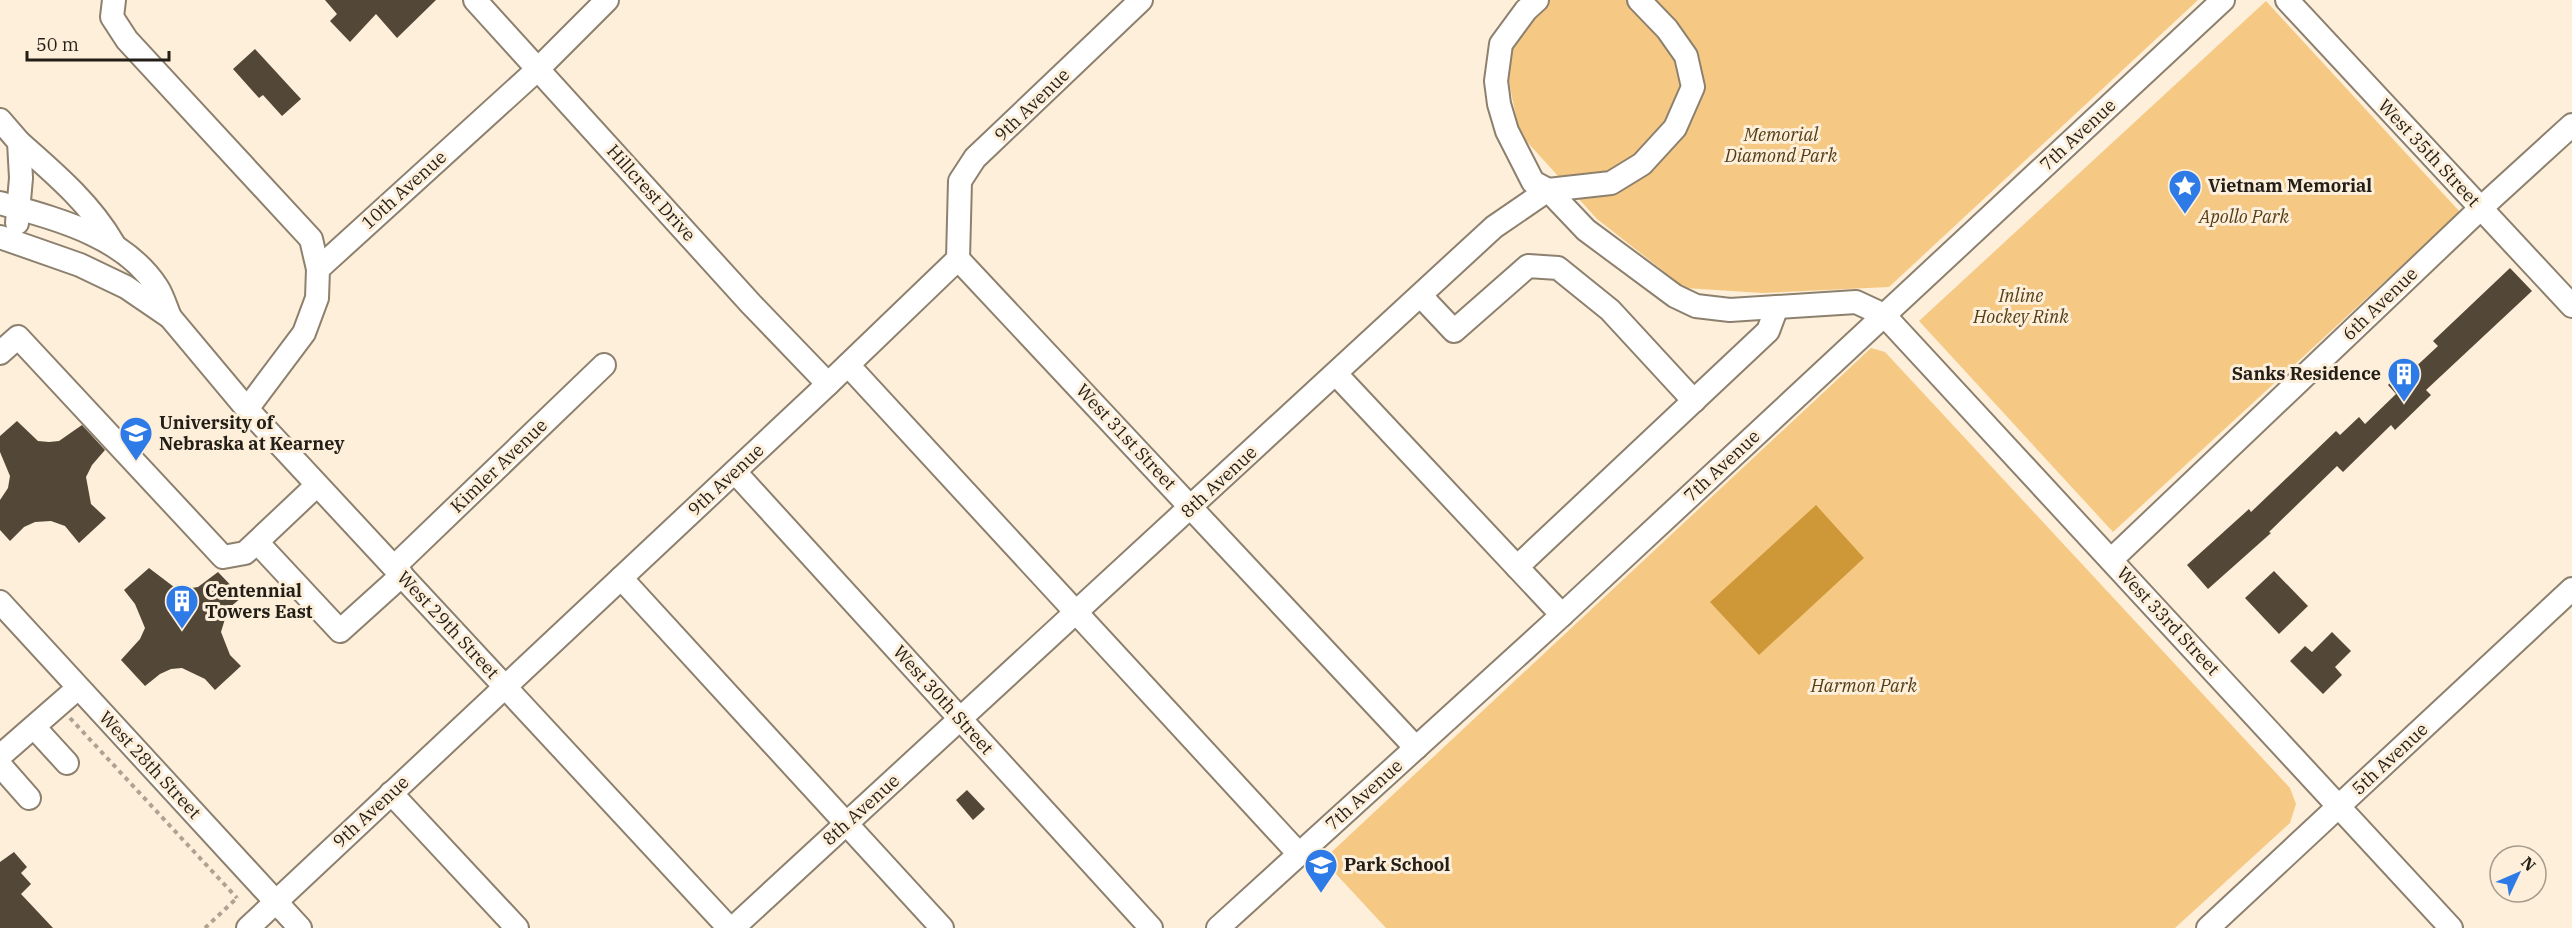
<svg xmlns="http://www.w3.org/2000/svg" width="2572" height="928" viewBox="0 0 2572 928" font-family="'IBM Plex Serif',serif">
<rect width="100%" height="100%" fill="#fdefda"/>
<g fill="#f5c984">
<polygon points="1520,0 2198,0 1889,287 1762,293 1685,288 1597,219 1520,134 1504,60 1521,15"/>
<polygon points="2266,1 2460,212 2113,532 1919,321"/>
<polygon points="1871,348 1885,352 2290,788 2296,804 2290,823 2175,928 1386,928 1323,860"/>
</g>
<polygon fill="#ce9839" points="1816,505 1864,558 1759,655 1710,602"/>
<g fill="#534837">
<polygon points="325,0 436,0 397,38 376,14 350,42 330,21 337,14"/>
<polygon points="255,49 301,99 282,116 263,95 259,98 233,69"/>
<polygon points="2510,268 2532,291 2426,390 2431,395 2395,430 2391,425 2343,472 2337,466 2269,532 2271,533 2208,589 2187,565 2249,509 2251,512 2336,431 2340,435 2359,417 2365,424 2396,394 2388,385 2406,368 2410,372 2438,346 2433,341"/>
<polygon points="17,421 38,441 49,442 59,441 82,425 105,450 92,465 86,477 91,504 106,518 79,543 65,526 51,521 35,522 24,527 10,541 0,530 0,500 8,488 10,476 0,452 0,436"/>
<polygon points="149,568 174,587 185,589 198,587 218,572 242,597 228,609 221,632 230,655 241,666 215,690 205,679 182,668 171,669 160,674 145,686 121,660 140,639 145,628 135,604 124,590"/>
<polygon points="2274,571 2308,606 2279,634 2245,598"/>
<polygon points="2332,632 2351,651 2335,667 2342,675 2323,694 2290,661 2305,646 2312,652"/>
<polygon points="967,790 985,809 973,820 956,800"/>
<polygon points="14,852 27,867 21,873 31,884 21,894 53,928 0,928 0,862"/>
</g>
<g fill="none" stroke-linecap="round" stroke-linejoin="round">
<g stroke="#8d806e" stroke-width="26">
<g id="minor">
<polyline points="114,0 112,17 127,40 311,239 318,269"/>
<polyline points="475,0 751,304 828,384"/>
<polyline points="1537,0 1526,10 1501,44 1496,81 1499,104 1507,131 1533,182 1548,190 1586,230 1675,296 1696,306 1730,310 1856,302 1884,315 2451,928"/>
<polyline points="2287,0 2572,306"/>
<polyline points="0,120 19,142 21,178 17,223"/>
<path d="M19 142C53 172 90 203 113 243"/>
<path d="M0 203C56 219 123 235 157 287 163 296 166 308 170 317"/>
<polyline points="0,237 80,265 126,287 170,317 247,409 729,928"/>
<polyline points="958,259 1416,748"/>
<polyline points="1421,296 1454,331 1528,266 1558,268 1610,310 1694,401"/>
<polyline points="0,353 18,337 223,557 245,553 317,485"/>
<polyline points="848,365 1299,854"/>
<polyline points="1336,374 1562,615"/>
<polyline points="247,409 304,333 317,298 318,269 538,69 607,0"/>
<polyline points="735,472 1151,928"/>
<polyline points="257,542 340,631 402,575"/>
<polyline points="2111,560 2481,208 2572,125"/>
<polyline points="394,567 604,365"/>
<polyline points="1517,567 1768,331 1777,307"/>
<polyline points="621,578 942,928"/>
<polyline points="0,602 300,928"/>
<polyline points="34,727 67,763"/>
<polyline points="0,756 78,688"/>
<polyline points="0,765 29,798"/>
<polyline points="391,793 517,928"/>
<polyline points="248,928 828,384 958,259 960,181 975,158 1141,0"/>
<polyline points="733,928 1494,227 1548,190 1611,183 1642,164 1675,128 1693,87 1686,56 1667,29 1639,0"/>
<polyline points="1218,928 1562,615 2223,0"/>
<polyline points="2208,928 2572,589"/>
</g>
</g>
<g stroke="#aea393" stroke-width="4" stroke-dasharray="4.5 4.5" stroke-linecap="butt">
<polyline points="70,718 237,898"/>
<polyline points="205,928 238,897"/>
</g>
<use href="#minor" stroke="#fff" stroke-width="22"/>
</g>
<defs>
<g id="sight-pin" transform="scale(1.725)"><path d="M0 17L-7.5 6A9.5 9.5 0 1 1 7.5 6Z" fill="#2e7be7" stroke="#fdefda"/><path d="M0-6L1.8-2.2L6-1.7L2.9 1.2L3.7 5.4L0 3.3L-3.7 5.4L-2.9 1.2L-6-1.7L-1.8-2.2Z" fill="#fff"/></g>
<g id="building-pin" transform="scale(1.725)"><path d="M0 17L-7.5 6A9.5 9.5 0 1 1 7.5 6Z" fill="#2e7be7" stroke="#fdefda"/><path d="M-4-6H4V6H1V3H-1V6H-4ZM-2.5-4.3h1.7v1.8h-1.7ZM.8-4.3h1.7v1.8H.8ZM-2.5-1h1.7V.8h-1.7ZM.8-1h1.7V.8H.8Z" fill="#fff"/></g>
<g id="university-pin" transform="scale(1.725)"><path d="M0 17L-7.5 6A9.5 9.5 0 1 1 7.5 6Z" fill="#2e7be7" stroke="#fdefda"/><path d="M0-5L7-2L0 1L-7-2ZM-4 1L0 2.5L4 1V4Q0 6-4 4Z" fill="#fff"/></g>
<g id="school-pin" transform="scale(1.725)"><path d="M0 17L-7.5 6A9.5 9.5 0 1 1 7.5 6Z" fill="#2e7be7" stroke="#fdefda"/><path d="M0-5L7-2L0 1L-7-2ZM-4 1L0 2.5L4 1V4Q0 6-4 4Z" fill="#fff"/></g>
</defs>
<g fill-rule="evenodd">
<use href="#sight-pin" x="2185" y="186"/>
<use href="#building-pin" x="2404" y="374"/>
<use href="#university-pin" x="136" y="433"/>
<use href="#building-pin" x="182" y="601"/>
<use href="#school-pin" x="1321" y="865"/>
</g>
<g text-anchor="middle" stroke-width="6" stroke-linejoin="round" paint-order="stroke">
<g font-size="18" fill="#231e17" stroke="#fdefda">
<text transform="translate(1032 105) rotate(-44)" y="6">9th Avenue</text>
<text transform="translate(2078 135) rotate(-43)" y="6">7th Avenue</text>
<text transform="translate(2429 153) rotate(47)" y="6">West 35th Street</text>
<text transform="translate(404 190) rotate(-42)" y="6">10th Avenue</text>
<text transform="translate(651 193) rotate(48)" y="6">Hillcrest Drive</text>
<text transform="translate(2380 304) rotate(-44)" y="6">6th Avenue</text>
<text transform="translate(1126 437) rotate(47)" y="6">West 31st Street</text>
<text transform="translate(499 466) rotate(-44)" y="6">Kimler Avenue</text>
<text transform="translate(1722 466) rotate(-43)" y="6">7th Avenue</text>
<text transform="translate(726 480) rotate(-43)" y="6">9th Avenue</text>
<text transform="translate(1219 482) rotate(-43)" y="6">8th Avenue</text>
<text transform="translate(2168 621) rotate(47)" y="6">West 33rd Street</text>
<text transform="translate(448 625) rotate(47)" y="6">West 29th Street</text>
<text transform="translate(943 700) rotate(48)" y="6">West 30th Street</text>
<text transform="translate(2390 759) rotate(-43)" y="6">5th Avenue</text>
<text transform="translate(150 765) rotate(47)" y="6">West 28th Street</text>
<text transform="translate(1364 795) rotate(-42)" y="6">7th Avenue</text>
<text transform="translate(861 810) rotate(-42)" y="6">8th Avenue</text>
<text transform="translate(371 812) rotate(-43)" y="6">9th Avenue</text>
</g>
<g font-size="18" font-style="italic" fill="#533d16" stroke="#fdefda">
<text x="1781" y="141">Memorial<tspan x="1781" dy="21">Diamond Park</tspan></text>
<text x="2244" y="223">Apollo Park</text>
<text x="2021" y="302">Inline<tspan x="2021" dy="21">Hockey Rink</tspan></text>
<text x="1864" y="692">Harmon Park</text>
</g>
<g font-size="18" font-weight="bold" fill="#231e17" stroke="#fdefda" text-anchor="start">
<text x="2208" y="192">Vietnam Memorial</text>
<text x="2381" y="380" text-anchor="end">Sanks Residence</text>
<text x="159" y="429">University of<tspan x="159" dy="21">Nebraska at Kearney</tspan></text>
<text x="205" y="597">Centennial<tspan x="205" dy="21">Towers East</tspan></text>
<text x="1344" y="871">Park School</text>
</g>
</g>
<g transform="translate(2518 874) rotate(46)"><circle r="28" fill="#fdefda" stroke="#a69b8c" stroke-width="1.5"/>
<path d="M0-4.5L10 22L0 15L-10 22Z" fill="#2e7be7"/>
<text y="-9" font-size="16" font-weight="bold" text-anchor="middle" fill="#231e17">N</text>
</g>
<path d="M27 51v9h142v-9" fill="none" stroke="#231e17" stroke-width="3"/>
<text x="36" y="51" font-size="18" fill="#231e17" stroke="#fdefda" stroke-width="4.5" paint-order="stroke">50 m</text>
</svg>
